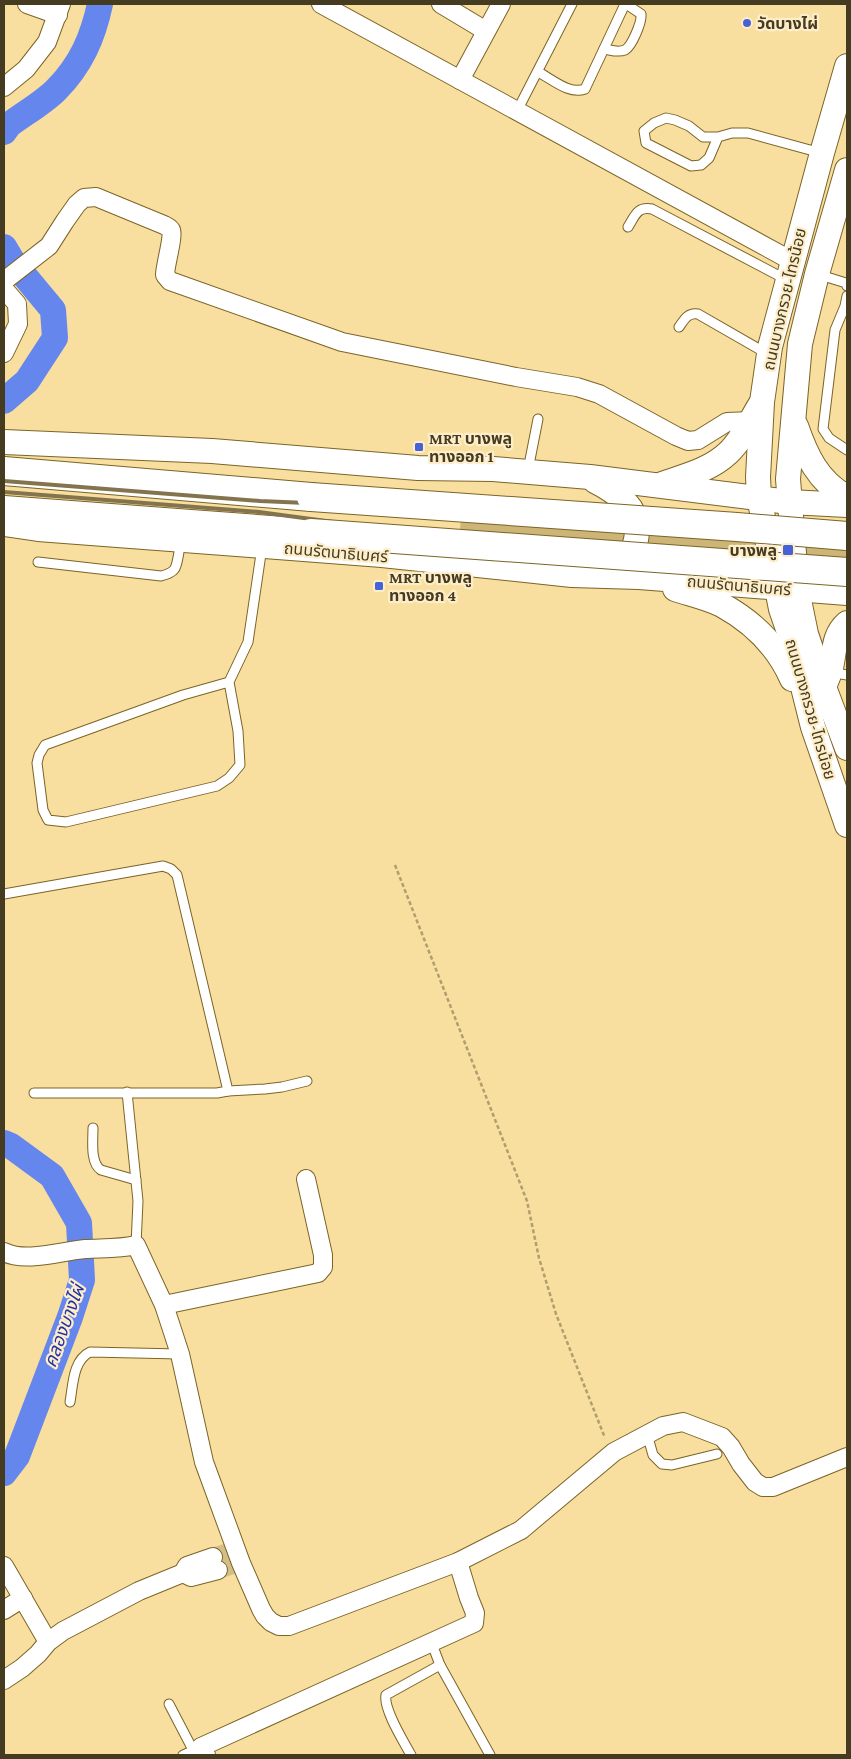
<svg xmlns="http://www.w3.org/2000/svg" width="851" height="1759" viewBox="0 0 851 1759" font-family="'Crimson Pro','Noto Sans Thai',serif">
<defs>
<filter id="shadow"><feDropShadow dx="4" dy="-4" stdDeviation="0" flood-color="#0004"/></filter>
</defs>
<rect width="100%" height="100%" fill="#f8dfa0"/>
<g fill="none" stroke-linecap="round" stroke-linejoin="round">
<g stroke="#6586ed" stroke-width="26">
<path d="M4 132 9 125C25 113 43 103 56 90 81 65 93 37 100 4"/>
<polyline points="4,247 13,262 53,310 55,338 27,381 4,401"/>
<polyline points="4,1143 11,1146 52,1176 79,1223 82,1280 70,1317 17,1456 4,1473"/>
</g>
</g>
<polygon fill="#cdb477" filter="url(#shadow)" points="462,503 847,534 847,575 459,544"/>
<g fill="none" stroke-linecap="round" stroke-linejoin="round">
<g stroke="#d4be87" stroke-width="18" stroke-dasharray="18 9" stroke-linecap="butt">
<polyline points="213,1557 228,1552"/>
<polyline points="218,1570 233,1565"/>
</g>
<g stroke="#7b6426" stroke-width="11">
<g id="service">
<path d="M604 49C611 50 618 53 625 50 632 46 642 22 641 14L626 4"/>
<path d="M538 72C552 79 569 95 585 89L625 4"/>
<polyline points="517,111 572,4"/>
<polyline points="718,137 709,158 701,165 691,166 646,143 644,131 654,123 666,118 675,120 689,126 703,137 718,137 732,133 748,133 821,153"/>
<path d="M628 227C635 216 637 206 652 209L787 280"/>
<polyline points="817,274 846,283 847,286"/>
<polyline points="847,296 845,306 835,330 823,429 829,438 847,450"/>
<path d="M679 327C684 320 688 312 698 314L766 353"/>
<polyline points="528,470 538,419"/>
<path d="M38 562 161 576C177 572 176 568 179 552"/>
<polyline points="830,672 847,675"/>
<polyline points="229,682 183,695 45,745 39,755 37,763 43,810 48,820 66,822 217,786 229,778 240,765 238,731 229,682 248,642 262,547"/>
<polyline points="4,894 163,866 171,869 177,875 228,1091 217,1093 34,1093"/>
<polyline points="228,1091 265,1089 282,1087 307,1081"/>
<polyline points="127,1092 138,1201 136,1245"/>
<path d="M93 1128C93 1140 90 1163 101 1170L136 1180"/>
<path d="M70 1402C73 1385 73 1360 90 1352L180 1354"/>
<polyline points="647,1434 653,1455 662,1464 672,1465 717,1454"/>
<polyline points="432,1644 440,1665 490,1755"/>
<polyline points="169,1704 193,1750"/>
<polyline points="183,1755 199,1748"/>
<path d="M411 1755C404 1742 383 1709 386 1695L440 1665"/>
</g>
</g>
<g stroke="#7b6426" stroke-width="20">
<g id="minor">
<polyline points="27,4 58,15"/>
<polyline points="321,4 792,261"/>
<polyline points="441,4 486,31"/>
<polyline points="460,80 501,4"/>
<polyline points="4,87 26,69 47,42 61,4"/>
<path d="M4 281 49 246 65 221 77 204 84 198 96 197 164 225C166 226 169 227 171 230 174 235 165 266 165 275L170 281 342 342 516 377 577 387 599 394 676 436 688 441 698 440 727 422 751 421"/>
<polyline points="4,289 17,304 18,324 4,353"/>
<path d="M4 1252C26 1263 61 1251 85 1249 103 1248 119 1249 136 1245L164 1305 180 1354 204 1462 241 1563 261 1609 265 1616 271 1622 279 1626H289L458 1562 521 1530 614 1452 663 1426 683 1422 722 1437 731 1447 741 1464 755 1482 763 1487H773L847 1457"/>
<polyline points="164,1305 318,1273 323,1267 323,1255 306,1179"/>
<polyline points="4,1566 48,1642"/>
<polyline points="183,1573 191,1577 218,1570"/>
<polyline points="4,1610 23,1598"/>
<polyline points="4,1680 22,1668 38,1654 48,1642 63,1631 139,1591 183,1573 187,1566 213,1557"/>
<polyline points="206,1755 201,1747 474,1623 475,1613 469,1598 458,1562"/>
</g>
</g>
<g stroke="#7b6426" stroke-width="26">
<g id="secondary">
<polyline points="847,66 822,153 770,347 762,402 758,477 759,497 781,609 790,635 813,727 847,825"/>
<polyline points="847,170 817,274 800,344 788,479 797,590 806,634 824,687 847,748"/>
<path d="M796 426C806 455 818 482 847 497"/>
<polyline points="4,442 212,451 418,468 493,469 590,477 789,502 847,505"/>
<path d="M595 481C607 487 618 494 627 504 644 522 638 556 617 569"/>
<path d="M662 484C685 476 710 470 728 453 742 440 750 421 760 405"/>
<polyline points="4,524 38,529 382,555 572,575 639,577 847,593"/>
<path d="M675 589C690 594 708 598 722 605 753 622 778 647 792 679"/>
<path d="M824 687C826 682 828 677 830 672 835 655 832 636 847 623"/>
</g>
</g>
<g stroke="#7b6426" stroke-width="30">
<g id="primary">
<polyline points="4,471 311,497"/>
<polyline points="4,510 311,533"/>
</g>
</g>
<polyline stroke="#b19e6e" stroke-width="2.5" stroke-dasharray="4 2.5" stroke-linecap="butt" points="395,865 527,1201 539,1258 556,1314 605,1438"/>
<use href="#service" stroke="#fff" stroke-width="9"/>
<use href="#minor" stroke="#fff" stroke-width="18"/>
<use href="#secondary" stroke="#fff" stroke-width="24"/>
<use href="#primary" stroke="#fff" stroke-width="28"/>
<g stroke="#83744d" stroke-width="4">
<polyline points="4,481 260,501 447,509 847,541"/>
<polyline points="4,492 259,512 445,537 847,569"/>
</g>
<g stroke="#7b6426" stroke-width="30" stroke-linecap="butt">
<g id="primary-bridge">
<polyline points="311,497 737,527 847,536"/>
<polyline points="311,533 847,572"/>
</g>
</g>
<use href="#primary-bridge" stroke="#fff" stroke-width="28"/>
</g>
<g fill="#4563d6" stroke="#fdeec9" stroke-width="2">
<circle cx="747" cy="23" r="5"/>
<rect x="414" y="442" width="10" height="10" rx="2.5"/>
<rect x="782" y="544" width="12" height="12" rx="2.5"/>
<rect x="374" y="581" width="10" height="10" rx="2.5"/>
</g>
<g text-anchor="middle" stroke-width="4.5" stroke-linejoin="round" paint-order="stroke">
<g font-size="16" font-weight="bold" fill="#453b21" stroke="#fdeec9" text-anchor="start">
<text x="757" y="29">วัดบางไผ่</text>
<text x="429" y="444">MRT บางพลู<tspan x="429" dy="18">ทางออก 1</tspan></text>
<text x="777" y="556" text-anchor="end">บางพลู</text>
<text x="389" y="583">MRT บางพลู<tspan x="389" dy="18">ทางออก 4</tspan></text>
</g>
<g font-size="16" fill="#453b21" stroke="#fdeec9">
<text transform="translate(784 299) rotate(-77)" y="6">ถนนบางกรวย-ไทรน้อย</text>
<text transform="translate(336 552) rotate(5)" y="6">ถนนรัตนาธิเบศร์</text>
<text transform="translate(739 585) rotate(5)" y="6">ถนนรัตนาธิเบศร์</text>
<text transform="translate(811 709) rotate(74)" y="6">ถนนบางกรวย-ไทรน้อย</text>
</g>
<g font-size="18" font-style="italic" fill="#2031a8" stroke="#fdeec9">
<text transform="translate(64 1326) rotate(-70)" y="6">คลองบางไผ่</text>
</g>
</g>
<rect width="851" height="1759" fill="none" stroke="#453b21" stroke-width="10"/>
</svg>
